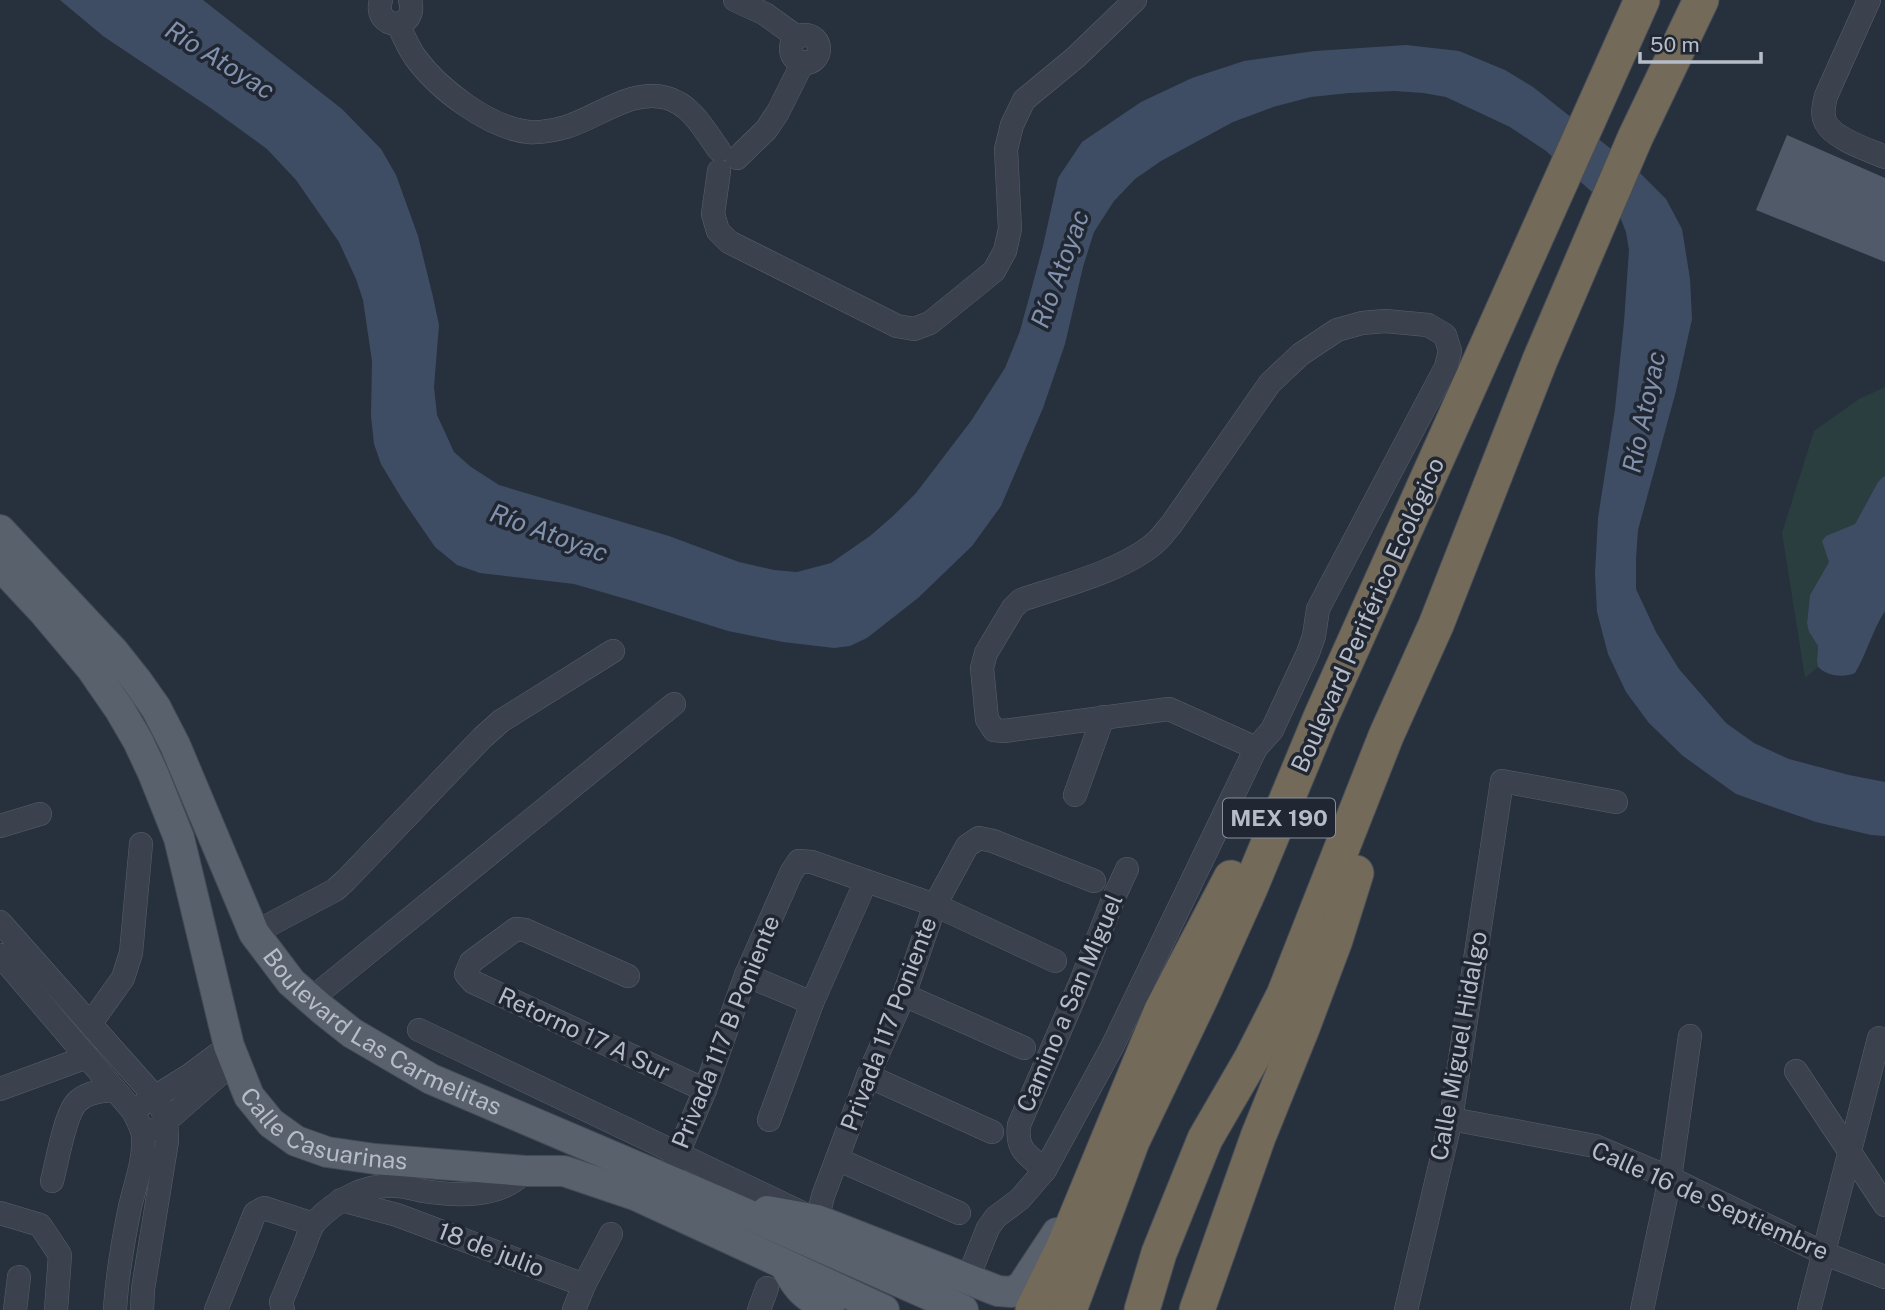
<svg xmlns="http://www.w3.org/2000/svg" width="1885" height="1310" viewBox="0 0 1885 1310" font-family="'Public Sans',sans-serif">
<rect width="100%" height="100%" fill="#27303d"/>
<polygon fill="#2a3d3f" points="1885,387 1885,476 1878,482 1855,524 1824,539 1829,562 1810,595 1807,623 1811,636 1818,645 1817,661 1818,667 1805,678 1782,533 1814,431 1859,399"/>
<g fill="#3f4d64">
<polygon points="60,0 203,0 342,109 381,149 396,175 418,236 433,297 439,325 434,387 437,415 454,452 471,467 499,485 669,536 739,562 774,570 797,572 831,563 870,536 893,516 916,493 971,421 1005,368 1020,331 1043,246 1058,178 1082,142 1141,102 1192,78 1244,61 1315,51 1406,45 1459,51 1505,70 1533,87 1635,168 1666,199 1682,229 1690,279 1692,319 1676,391 1638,530 1636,559 1636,589 1656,632 1679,669 1726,723 1754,743 1789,759 1849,775 1885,782 1885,836 1871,835 1816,822 1736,794 1683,756 1649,723 1626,692 1608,654 1597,612 1595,573 1598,518 1615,409 1624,322 1629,250 1626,232 1620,217 1546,151 1510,127 1446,97 1423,93 1394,91 1349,93 1311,97 1273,107 1233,122 1161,161 1135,179 1114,201 1094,232 1083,267 1065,344 1043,408 1001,506 972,546 918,598 867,638 850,646 834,648 783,642 728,631 633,601 574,584 480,573 457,565 435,547 402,499 381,464 374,444 371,416 372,361 363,300 356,279 339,242 296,180 267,149 212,109 103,36"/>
<path d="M1885 476V611C1872 631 1867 653 1855 673 1843 678 1827 676 1818 667L1817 661 1818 646 1809 632 1807 623 1810 595 1829 562 1822 541 1826 536 1855 524 1878 482 1882 478Z"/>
</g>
<polygon fill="#505a68" points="1787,135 1885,178 1885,262 1756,210"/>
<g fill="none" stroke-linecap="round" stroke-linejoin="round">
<g stroke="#59606b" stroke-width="24">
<g id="minor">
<path d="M381 0C372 31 419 32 410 0"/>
<polyline points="735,0 765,14 797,37"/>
<path d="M1869 0 1826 96C1824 105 1821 114 1826 123 1834 139 1869 150 1885 157"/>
<path d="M398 24C403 35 408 47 415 57 438 89 489 128 529 132 540 133 555 130 566 127 599 117 631 88 667 98 692 105 705 131 719 150"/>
<circle cx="805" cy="49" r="14"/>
<polyline points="737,158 766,130 778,112 803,62"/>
<polyline points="719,171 713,214 718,231 729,242 897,326 914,329 930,323 994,271 1005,251 1010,229 1006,149 1012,125 1024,100 1076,57 1135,0"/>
<polyline points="1075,795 1103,717"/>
<polyline points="0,826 40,814"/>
<path d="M0 922 155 1097C165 1112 167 1124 167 1141L143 1289 142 1310"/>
<polyline points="254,933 335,890 346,880 482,738 501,721 613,651"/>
<path d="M0 955 133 1111C137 1119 142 1127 143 1136 145 1159 135 1185 130 1207 123 1241 117 1275 115 1310"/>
<polyline points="746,975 812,1003"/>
<polyline points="628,976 525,930 516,929 471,962 466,974 473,982 705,1090"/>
<polyline points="904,995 1024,1048"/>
<polyline points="311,999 674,704"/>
<polyline points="91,1023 123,978 131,953 141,844"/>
<polyline points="419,1030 817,1220 823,1196 868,1076 904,995 935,905 967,846 979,838 993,841 1094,881"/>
<polyline points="1796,1071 1885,1205"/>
<polyline points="868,1076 992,1132"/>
<polyline points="0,1089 87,1057"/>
<polyline points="145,1103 190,1075 229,1046"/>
<polyline points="1451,1119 1595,1146 1670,1178 1823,1253 1885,1277"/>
<polyline points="769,1120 812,1003 866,881"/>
<polyline points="157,1129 236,1060"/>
<polyline points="837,1159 959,1213"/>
<polyline points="673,1165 705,1090 746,975 791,873 799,861 812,862 935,905 1055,961"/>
<path d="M1045 1170C1027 1154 1016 1151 1019 1125L1080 984 1114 897 1127 869"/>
<path d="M52 1181C57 1163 65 1112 78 1101 88 1092 102 1091 115 1090"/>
<polyline points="341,1200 397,1215 584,1285"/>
<polyline points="0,1213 40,1225 60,1255 56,1310"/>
<path d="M968 1278 988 1228 996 1217 1020 1199 1045 1170 1112 1047 1256 748 1272 730 1308 653 1314 636 1318 609 1446 367 1450 351 1445 335 1428 325 1385 321 1362 323 1337 330 1301 354 1270 383 1171 525C1166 530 1162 537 1157 541 1126 570 1062 586 1021 600L1013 608 986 653 982 668 987 719 994 730 1004 731 1169 709 1256 748"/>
<polyline points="15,1310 19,1277"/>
<polyline points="216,1310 255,1213 264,1208 313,1224"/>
<path d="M283 1310 281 1302C289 1283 296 1265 304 1247 307 1239 310 1228 315 1222 336 1200 365 1184 396 1186 405 1186 414 1189 423 1191 456 1196 500 1199 525 1171"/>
<polyline points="574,1310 584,1285 611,1234"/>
<polyline points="759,1310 767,1288"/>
<polyline points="1406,1310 1451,1119 1502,781 1616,802"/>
<polyline points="1642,1310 1670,1178 1690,1036"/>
<polyline points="1809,1310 1879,1038"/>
</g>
</g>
<g stroke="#444b57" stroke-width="32">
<g id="major">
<path id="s1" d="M0 530 114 652 137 681 156 708 175 745 254 933 291 982 323 1010 352 1033 431 1079 722 1203 963 1310"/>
<path id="s2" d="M0 565 43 611 91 668 120 710 138 741 153 773 179 838 229 1046 249 1096 271 1123 296 1141 327 1152 375 1159 525 1171H564L635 1195 884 1310"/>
<polyline points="767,1211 817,1220 998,1291 1012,1292 1022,1286 1057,1233"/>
<path d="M787 1269C800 1293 806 1295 829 1310"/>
</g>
</g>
<g stroke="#464d58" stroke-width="37">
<g id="highway">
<polyline points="1033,1310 1064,1247 1162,1010 1231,878"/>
<polyline points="1069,1310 1132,1141 1201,997 1250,888 1321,717 1642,0"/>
<polyline points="1142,1310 1159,1253 1205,1139 1252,1058 1284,995 1386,736 1436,625 1540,360 1635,138 1701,0"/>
<polyline points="1197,1310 1258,1137 1302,1028 1335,940 1356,873"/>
</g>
</g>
<use href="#minor" stroke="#3b424d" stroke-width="23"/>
<use href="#major" stroke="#59616d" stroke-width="30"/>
<use href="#highway" stroke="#736a59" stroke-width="35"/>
</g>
<g text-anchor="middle" stroke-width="7" stroke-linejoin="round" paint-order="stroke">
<rect fill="#202733" stroke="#8a909b" stroke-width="2" x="1223" y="798.5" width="112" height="39" rx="5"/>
<g font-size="23" font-weight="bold" fill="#b7bdc8">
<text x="1279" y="826">MEX 190</text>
</g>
<g font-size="24" fill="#b7bdc8" stroke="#202733">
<text transform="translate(1368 615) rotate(-66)" y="8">Boulevard Periférico Ecológico</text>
<text transform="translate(1070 1003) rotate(-67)" y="8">Camino a San Miguel</text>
<text transform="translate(889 1024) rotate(-69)" y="8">Privada 117 Poniente</text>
<text dy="8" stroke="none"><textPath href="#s1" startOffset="648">Boulevard Las Carmelitas</textPath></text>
<text transform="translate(726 1032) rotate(-68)" y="8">Privada 117 B Poniente</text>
<text transform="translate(584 1034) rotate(25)" y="8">Retorno 17 A Sur</text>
<text transform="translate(1459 1046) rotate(-80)" y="8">Calle Miguel Hidalgo</text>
<text dy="8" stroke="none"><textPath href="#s2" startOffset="684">Calle Casuarinas</textPath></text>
<text transform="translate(1710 1201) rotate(24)" y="8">Calle 16 de Septiembre</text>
<text transform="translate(491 1250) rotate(21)" y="8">18 de julio</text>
</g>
<g font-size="26" font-style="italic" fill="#8292ad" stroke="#202733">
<text transform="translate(220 60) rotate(32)" y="9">Río Atoyac</text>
<text transform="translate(1060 269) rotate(-70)" y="9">Río Atoyac</text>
<text transform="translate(1644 412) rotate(-78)" y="9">Río Atoyac</text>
<text transform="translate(549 533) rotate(20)" y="9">Río Atoyac</text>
</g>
</g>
<path d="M1640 52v10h121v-10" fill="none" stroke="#b7bdc8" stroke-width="3.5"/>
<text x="1650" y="52" font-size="21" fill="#b7bdc8" stroke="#202733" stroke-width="5" paint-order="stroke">50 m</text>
</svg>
